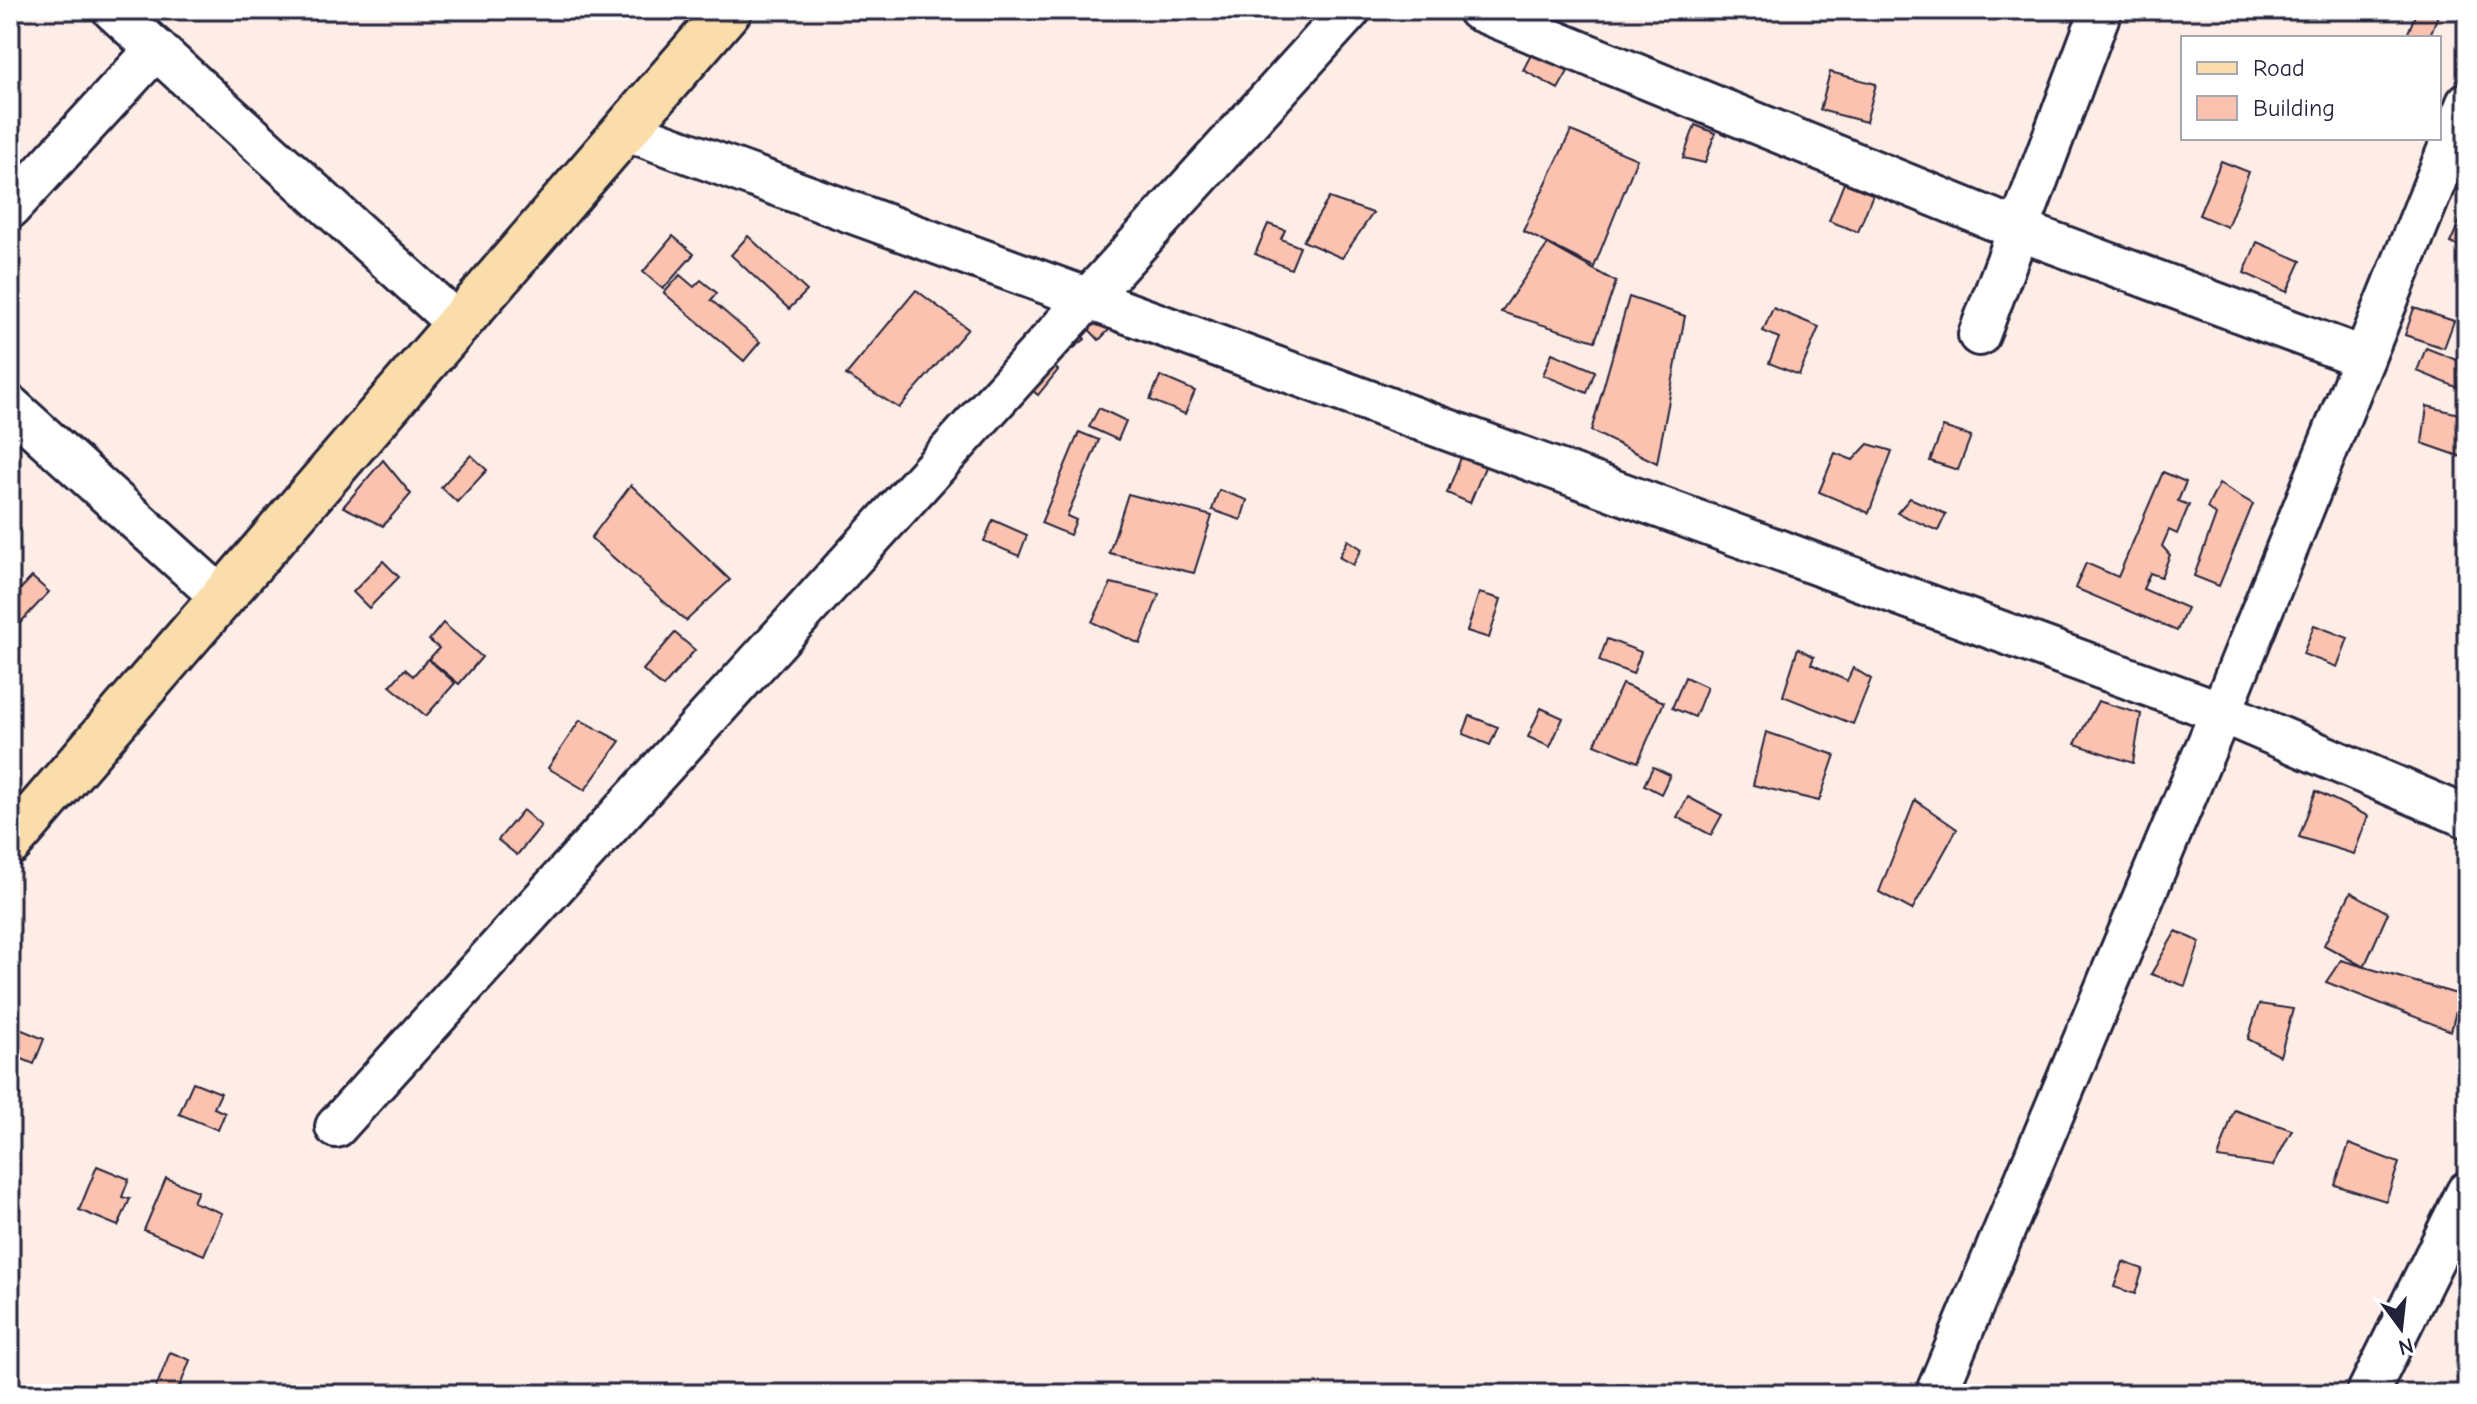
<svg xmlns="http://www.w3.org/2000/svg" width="2477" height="1404" viewBox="0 0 2477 1404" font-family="'Comic Neue',sans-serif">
<rect width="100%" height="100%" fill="#feede7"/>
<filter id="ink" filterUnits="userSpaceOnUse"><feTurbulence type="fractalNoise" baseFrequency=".0125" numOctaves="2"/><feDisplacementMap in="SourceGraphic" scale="16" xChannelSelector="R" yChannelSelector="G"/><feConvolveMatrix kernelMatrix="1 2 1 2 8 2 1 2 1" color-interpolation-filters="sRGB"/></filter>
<g filter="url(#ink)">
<g fill="#fac2af" stroke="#22223b" stroke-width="2">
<polygon points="2417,10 2440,10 2429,38 2406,38"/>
<polygon points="1534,49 1570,68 1558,89 1523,70"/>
<polygon points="1830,72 1876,84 1866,122 1820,110"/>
<polygon points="1695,125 1715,133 1705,163 1683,158"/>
<polygon points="1571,131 1637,159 1594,267 1523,231"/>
<polygon points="2221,161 2249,172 2227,227 2199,215"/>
<polygon points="1844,183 1873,194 1858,232 1829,221"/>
<polygon points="1329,198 1373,213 1342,258 1303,241"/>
<polygon points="2462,216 2467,219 2467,250 2450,243"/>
<polygon points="1268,224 1285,230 1281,239 1300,247 1291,269 1255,254"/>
<polygon points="673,236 694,254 663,289 643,272"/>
<polygon points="748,236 807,291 789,309 731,255"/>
<polygon points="2257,242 2301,261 2287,292 2244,273"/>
<polygon points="1548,244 1616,282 1595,341 1501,312"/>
<polygon points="680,275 694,287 701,280 717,293 711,300 760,342 744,361 664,293"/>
<polygon points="916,290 968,329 899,408 846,375"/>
<polygon points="1629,297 1685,316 1657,463 1591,431"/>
<polygon points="1095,305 1114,325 1099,340 1080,320"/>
<polygon points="1773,308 1819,327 1799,375 1769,363 1779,338 1763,331"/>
<polygon points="2414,308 2454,321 2444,348 2405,335"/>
<polygon points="1071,323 1085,339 1070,351 1056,335"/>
<polygon points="2426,348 2467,364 2461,389 2417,371"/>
<polygon points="1552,353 1595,371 1587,393 1543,375"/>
<polygon points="1041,355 1058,370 1038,395 1020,380"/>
<polygon points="1160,376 1195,391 1185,414 1150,400"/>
<polygon points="2427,406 2467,416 2465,458 2422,443"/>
<polygon points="1099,408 1126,421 1118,440 1089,427"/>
<polygon points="1943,427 1971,436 1958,470 1930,461"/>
<polygon points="1079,432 1099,440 1067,516 1076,520 1070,535 1041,523"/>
<polygon points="1868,444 1892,451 1869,513 1819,492 1835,453 1853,460"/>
<polygon points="1466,445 1490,455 1470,503 1447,493"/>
<polygon points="471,455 487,470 457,502 441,487"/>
<polygon points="383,460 411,494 383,526 343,507"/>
<polygon points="2163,472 2186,482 2178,501 2189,505 2177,534 2169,530 2162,546 2170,555 2161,577 2150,573 2143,589 2187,608 2177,631 2075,588 2086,563 2118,577"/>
<polygon points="2219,484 2253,504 2219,586 2194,576 2216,515 2207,508"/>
<polygon points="631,485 730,580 686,621 591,538"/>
<polygon points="1219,490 1247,500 1241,520 1212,510"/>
<polygon points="1128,494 1212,516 1194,573 1109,553"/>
<polygon points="1910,498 1946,514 1938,531 1897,513"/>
<polygon points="993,520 1027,535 1019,556 984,541"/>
<polygon points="1348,540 1362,549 1353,565 1339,557"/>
<polygon points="383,561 399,577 369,608 353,592"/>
<polygon points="32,577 49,592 20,623 10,614 10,600"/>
<polygon points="1111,583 1159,594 1140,644 1092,622"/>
<polygon points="1479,593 1501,599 1489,638 1467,631"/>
<polygon points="443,623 482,657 459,684 429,659 439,648 429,640"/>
<polygon points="2314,625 2348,638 2337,667 2303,654"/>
<polygon points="675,633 695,650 663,687 643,670"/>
<polygon points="1607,639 1641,652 1633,674 1599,661"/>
<polygon points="1798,648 1814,657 1811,664 1847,681 1853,668 1871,679 1853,724 1783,696"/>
<polygon points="428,659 455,683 426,716 390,686 405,669 413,676"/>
<polygon points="1685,677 1707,687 1695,717 1672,708"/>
<polygon points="1622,684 1664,702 1638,762 1595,744"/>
<polygon points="2098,701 2141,714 2133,763 2075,744"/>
<polygon points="1541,708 1563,718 1550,747 1528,737"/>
<polygon points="1470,716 1498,727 1490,745 1463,734"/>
<polygon points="580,720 620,741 585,790 548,768"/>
<polygon points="1766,732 1835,755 1819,801 1753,785"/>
<polygon points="1653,767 1670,775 1661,794 1644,785"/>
<polygon points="2316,791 2368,816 2354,854 2299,837"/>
<polygon points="1688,797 1722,815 1711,835 1677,817"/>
<polygon points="1915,800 1957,829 1912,910 1879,892"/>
<polygon points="523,810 541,826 517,855 498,840"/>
<polygon points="2351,892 2388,913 2364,967 2324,945"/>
<polygon points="2176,931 2200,942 2185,986 2151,974"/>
<polygon points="2341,960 2460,995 2451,1031 2326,982"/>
<polygon points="2259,1004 2293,1009 2280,1056 2248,1039"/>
<polygon points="10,1025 44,1039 34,1064 10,1054"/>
<polygon points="193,1082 221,1093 214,1108 225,1113 218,1130 179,1114"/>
<polygon points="2234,1110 2292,1130 2273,1166 2218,1158"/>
<polygon points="2349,1144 2399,1163 2386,1201 2335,1185"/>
<polygon points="97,1166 129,1179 122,1197 130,1199 118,1226 79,1210"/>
<polygon points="166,1178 198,1191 193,1202 222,1213 204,1255 144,1230"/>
<polygon points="2123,1262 2143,1269 2135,1294 2114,1287"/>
<polygon points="170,1352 190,1360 177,1394 157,1394 154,1393"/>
</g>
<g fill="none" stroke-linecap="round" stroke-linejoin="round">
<g stroke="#22223b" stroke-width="46">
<g id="minor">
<polyline points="113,10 458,324"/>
<polyline points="1478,10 2019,230 2364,358"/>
<polyline points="626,130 2221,712 2467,817"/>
<polyline points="10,208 156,49"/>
<polyline points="1979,335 2101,10"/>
<polyline points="10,406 222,598"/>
<polyline points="336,1127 1350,10"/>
<polyline points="1936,1394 2221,712 2467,103"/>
<polyline points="2367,1394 2467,1192"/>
</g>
</g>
<g stroke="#22223b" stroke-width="50">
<polyline id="major" points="10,843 729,10"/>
</g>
<use href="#minor" stroke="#fff" stroke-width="40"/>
<use href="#major" stroke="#faddab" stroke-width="44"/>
</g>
</g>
<rect width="2477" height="1404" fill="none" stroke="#fff" stroke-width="40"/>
<rect x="20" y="20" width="2437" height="1364" fill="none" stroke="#22223b" stroke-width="3" filter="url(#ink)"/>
<rect x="2181" y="36" width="260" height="104" fill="#ffffff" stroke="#a7a7b1" stroke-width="2"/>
<rect x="2197" y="62" width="40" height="12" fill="#faddab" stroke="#a7a7b1" stroke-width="2"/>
<text x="2253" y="76" font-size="24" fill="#22223b">Road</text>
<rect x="2197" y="96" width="40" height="24" fill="#fac2af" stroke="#a7a7b1" stroke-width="2"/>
<text x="2253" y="116" font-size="24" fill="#22223b">Building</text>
<g transform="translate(2401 1328) rotate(165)" stroke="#ffffff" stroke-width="6" paint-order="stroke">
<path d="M0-6L14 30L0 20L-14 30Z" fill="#22223b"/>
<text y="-12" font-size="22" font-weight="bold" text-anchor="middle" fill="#22223b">N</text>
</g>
</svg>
